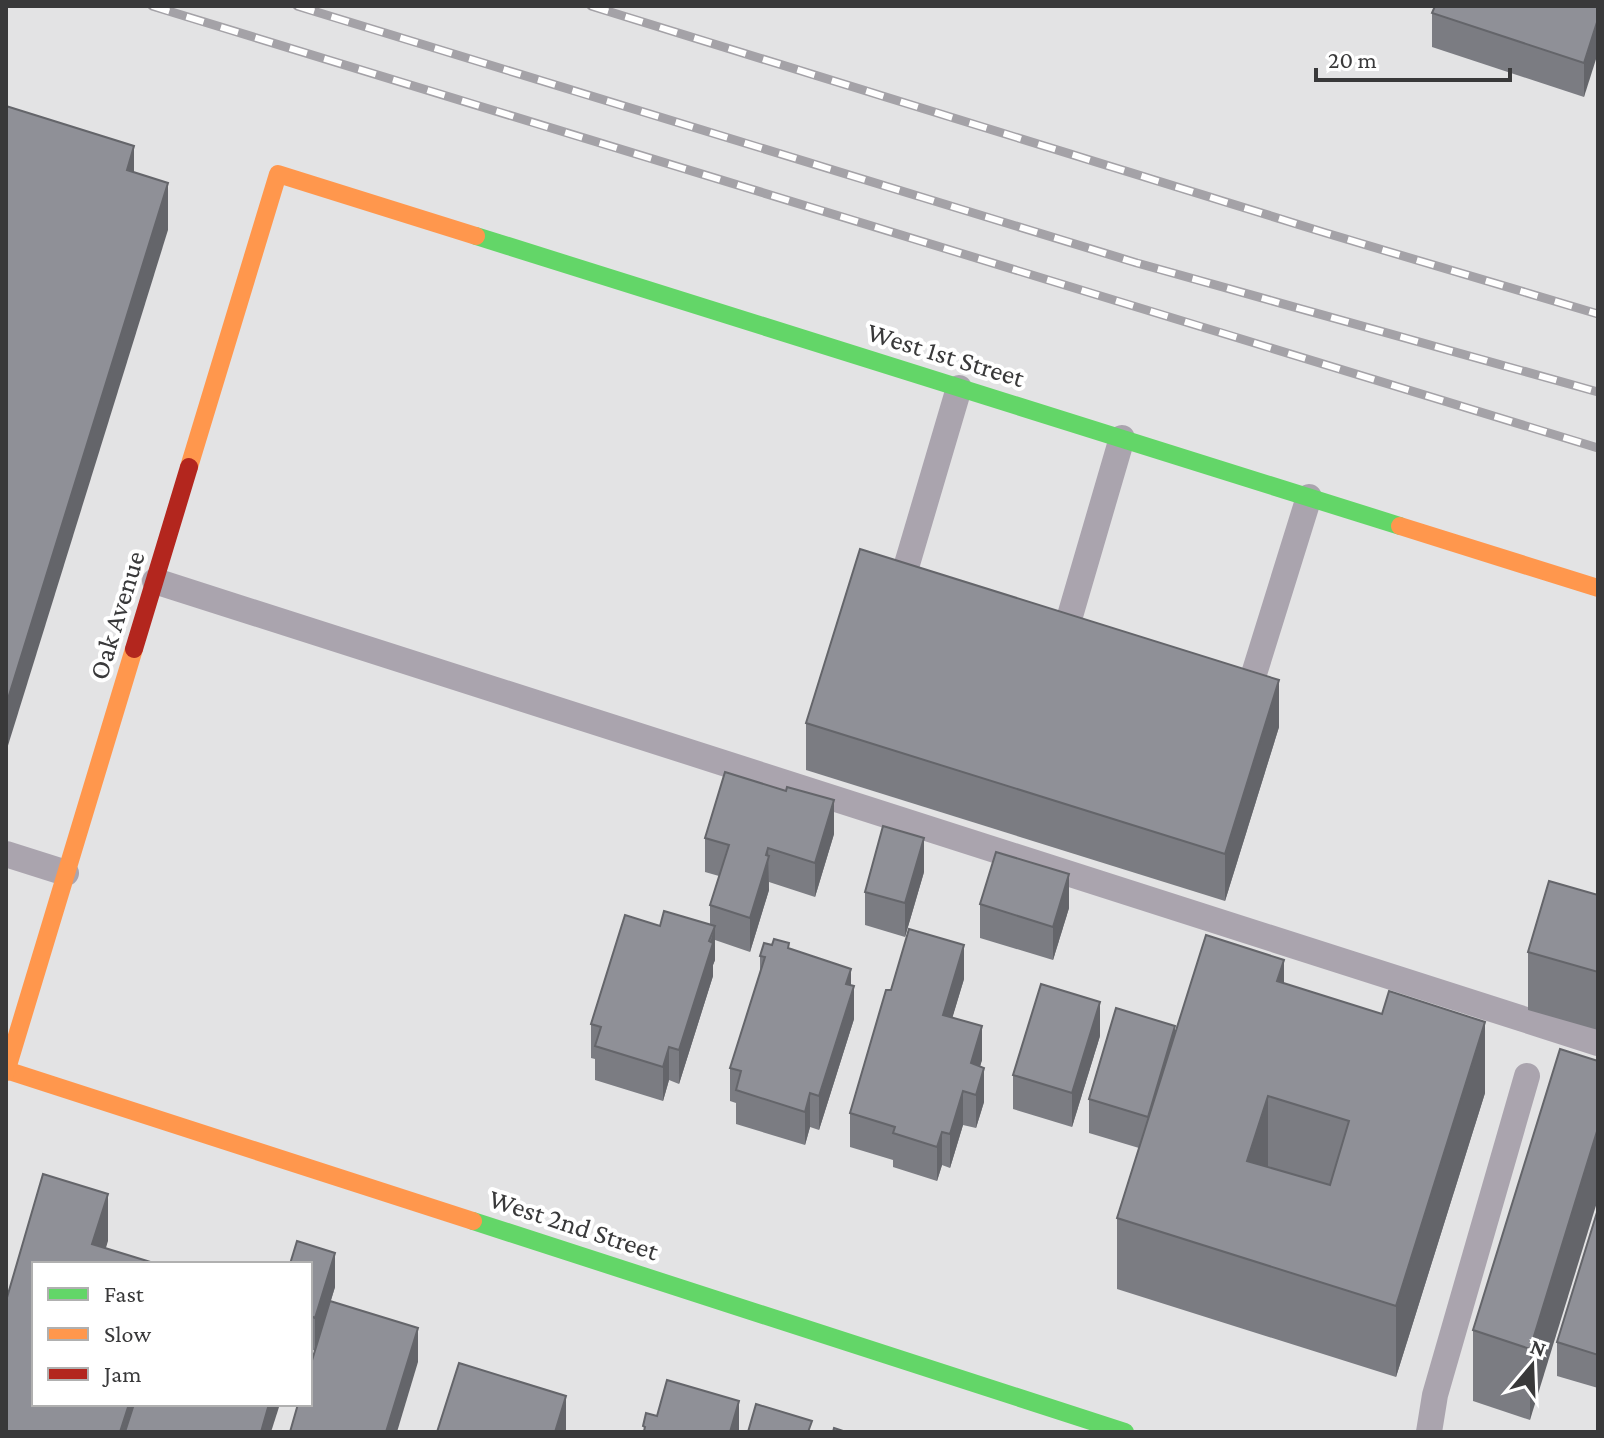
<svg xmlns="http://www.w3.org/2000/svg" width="1604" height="1438" viewBox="0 0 1604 1438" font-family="'Crimson Pro',serif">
<rect width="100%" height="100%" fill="#e3e3e4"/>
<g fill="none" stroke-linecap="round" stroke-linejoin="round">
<g stroke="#aaa4ae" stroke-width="26">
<polyline points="155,581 1598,1043"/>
<polyline points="902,581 959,388"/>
<polyline points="1065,633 1122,438"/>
<polyline points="1248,693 1309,497"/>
<polyline points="6,854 66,873"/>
<polyline points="1429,1432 1435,1395 1527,1076"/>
</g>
<g stroke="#63d668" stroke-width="18">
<polyline points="476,236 1400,526"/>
<polyline points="473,1221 1125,1432"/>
</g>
<g stroke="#ff974d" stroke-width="18">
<polyline points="189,467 278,174 476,236"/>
<polyline points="1400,526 1598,588"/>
<polyline points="6,1070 473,1221"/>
<polyline points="6,1072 134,649"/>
</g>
<polyline stroke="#b3261e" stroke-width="18" points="134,649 189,467"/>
<g stroke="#a4a2a7" stroke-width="9">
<g id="rail">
<polyline points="152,6 1598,448"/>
<polyline points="297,6 1137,263 1598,392"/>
<polyline points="591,6 1326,233 1598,314"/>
</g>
</g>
<use href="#rail" stroke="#fff" stroke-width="6" stroke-dasharray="18" stroke-linecap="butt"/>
</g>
<g fill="#7b7c82">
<polygon points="1598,6 1584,97 1432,47 1432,13"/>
<polygon points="806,723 1279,727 1225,901 806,770"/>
<polygon points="834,834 815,897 769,882 769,890 750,952 715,940 715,960 713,965 713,976 679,1084 669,1080 663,1101 595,1080 595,1059 591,1058 591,1024 660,926 710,925 710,905 719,876 705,872 705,838"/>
<polygon points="924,872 905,937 865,925 865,892"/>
<polygon points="1598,895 1598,1030 1528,1010 1528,952"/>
<polygon points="980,904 1069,908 1053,960 980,938"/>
<polygon points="789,948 851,985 854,1019 819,1130 810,1127 805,1145 736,1124 736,1103 730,1101 730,1068 760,973 760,956"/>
<polygon points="964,979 952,1018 982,1060 980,1066 984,1102 976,1128 963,1125 950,1168 942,1165 937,1181 893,1167 893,1160 850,1147 850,1113 891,990"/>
<polygon points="1284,984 1485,1093 1396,1377 1117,1289 1117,1218 1139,1148 1089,1133 1089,1099 1175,1032"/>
<polygon points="1100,1036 1072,1127 1013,1109 1013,1075"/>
<polygon points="1560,1049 1530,1420 1473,1401 1473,1330"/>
<polygon points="1598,1209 1598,1388 1557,1376 1557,1342"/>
<polygon points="310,1264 335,1287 329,1307 418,1362 311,1350 310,1353"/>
</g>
<g fill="#64656a">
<polygon points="1598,19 1598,53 1584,97 1584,63"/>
<polygon points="134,146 134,193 127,170"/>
<polygon points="168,183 168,230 6,752 6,705"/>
<polygon points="1279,680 1279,727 1225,901 1225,854"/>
<polygon points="834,800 834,834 815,897 815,863"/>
<polygon points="924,838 924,872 905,937 905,903"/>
<polygon points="768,848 769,890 750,952 750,918"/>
<polygon points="1069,874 1069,908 1053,960 1053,927"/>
<polygon points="715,926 715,960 713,965 713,976 679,1084 679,1050"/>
<polygon points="964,945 964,979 943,1049 943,1015"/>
<polygon points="1284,960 1284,1031 1277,981"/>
<polygon points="851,969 851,994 854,986 854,1019 819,1130 819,1096 846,984"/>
<polygon points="1100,1002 1100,1036 1072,1127 1072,1093"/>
<polygon points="1485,1022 1485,1093 1396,1377 1396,1306"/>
<polygon points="982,1026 982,1060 972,1093 971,1063"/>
<polygon points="1175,1026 1175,1060 1148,1151 1148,1117"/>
<polygon points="669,1047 669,1080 663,1101 663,1067"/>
<polygon points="984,1068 984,1102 976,1128 976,1095"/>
<polygon points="963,1091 963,1125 950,1168 950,1134"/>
<polygon points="810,1093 810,1127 805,1145 805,1112"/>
<polygon points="1268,1096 1268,1167 1247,1161"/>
<polygon points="1598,1128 1598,1199 1530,1420 1530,1349"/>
<polygon points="942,1132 942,1165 937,1181 937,1147"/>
<polygon points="108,1194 108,1241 101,1264 92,1244"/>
<polygon points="335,1253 335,1287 315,1351 315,1318"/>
<polygon points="311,1316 311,1350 310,1353 310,1320"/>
<polygon points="418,1328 418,1362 397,1432 386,1432"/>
<polygon points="566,1396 566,1430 565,1432 555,1432"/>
<polygon points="739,1401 739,1432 730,1432"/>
<polygon points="129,1404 143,1404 135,1432 120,1432"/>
<polygon points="269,1404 280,1404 271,1432 261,1432"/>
</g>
<g fill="#8f9097" stroke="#64656a" stroke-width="2" fill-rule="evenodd">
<polygon points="1435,6 1598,6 1598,19 1584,63 1432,13"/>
<polygon points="6,106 134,146 127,170 168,183 6,705"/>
<polygon points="860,549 1279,680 1225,854 806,723"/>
<polygon points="725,772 786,791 787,787 834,800 815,863 768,848 766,855 769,856 750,918 710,905 729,845 705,838"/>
<polygon points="883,826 924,838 905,903 865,892"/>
<polygon points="996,852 1069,874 1053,927 980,904"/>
<polygon points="1549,881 1598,895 1598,972 1528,952"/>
<polygon points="664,911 715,926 709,941 713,943 679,1050 669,1047 663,1067 595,1046 601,1027 591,1024 625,915 660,926"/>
<polygon points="909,929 964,945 943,1015 982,1026 971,1063 984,1068 976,1095 963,1091 950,1134 942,1132 937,1147 893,1133 895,1127 850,1113 886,990 891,990"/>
<path d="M1206 935 1284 960 1277 981 1382 1014 1389 991 1485 1022 1396 1306 1117 1218ZM1268 1096 1349 1121 1330 1185 1247 1161Z"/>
<polygon points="774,939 789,943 788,948 851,969 846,984 854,986 819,1096 810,1093 805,1112 736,1090 741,1071 730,1068 765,957 760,956 764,943 772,945"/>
<polygon points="1041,984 1100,1002 1072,1093 1013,1075"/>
<polygon points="1116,1008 1175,1026 1148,1117 1089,1099"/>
<polygon points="1560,1049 1598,1061 1598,1128 1530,1349 1473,1330"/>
<polygon points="43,1174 108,1194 92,1244 157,1264 34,1264 34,1404 129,1404 120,1432 6,1432 6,1301"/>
<polygon points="1598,1209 1598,1355 1557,1342"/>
<polygon points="297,1241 335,1253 315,1318 311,1316 310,1320 310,1264 290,1264"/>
<polygon points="330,1301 418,1328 386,1432 290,1432 298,1404 310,1404 310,1367"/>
<polygon points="459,1363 566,1396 555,1432 437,1432"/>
<polygon points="667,1380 739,1401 730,1432 641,1432 644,1431 645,1427 643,1426 646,1413 657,1416"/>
<polygon points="134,1404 269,1404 261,1432 125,1432"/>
<polygon points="756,1404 812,1421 808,1432 748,1432"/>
<polygon points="834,1428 846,1432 833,1432"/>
</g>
<g text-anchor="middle" stroke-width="8" stroke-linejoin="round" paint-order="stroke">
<g font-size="28" fill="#39393a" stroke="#fff">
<text transform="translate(946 354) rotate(17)" y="10">West 1st Street</text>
<text transform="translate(116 615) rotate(-73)" y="10">Oak Avenue</text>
<text transform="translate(574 1224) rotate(18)" y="10">West 2nd Street</text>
</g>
</g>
<rect width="1604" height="1438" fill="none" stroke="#39393a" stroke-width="16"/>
<rect x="32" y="1262" width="280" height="144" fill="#ffffff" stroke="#b0b0b0" stroke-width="2"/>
<rect x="48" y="1288" width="40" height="12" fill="#63d668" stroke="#b0b0b0" stroke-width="2"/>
<text x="104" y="1302" font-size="24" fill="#39393a">Fast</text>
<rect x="48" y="1328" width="40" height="12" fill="#ff974d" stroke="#b0b0b0" stroke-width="2"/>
<text x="104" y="1342" font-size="24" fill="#39393a">Slow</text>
<rect x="48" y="1368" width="40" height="12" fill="#b3261e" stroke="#b0b0b0" stroke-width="2"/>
<text x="104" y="1382" font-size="24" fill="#39393a">Jam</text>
<g transform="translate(1532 1366) rotate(19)" stroke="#ffffff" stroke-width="6" paint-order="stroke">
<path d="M0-6L14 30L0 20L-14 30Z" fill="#39393a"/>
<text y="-12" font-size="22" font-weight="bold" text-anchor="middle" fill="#39393a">N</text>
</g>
<path d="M1316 68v12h194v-12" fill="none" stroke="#39393a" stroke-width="4"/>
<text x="1328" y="68" font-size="24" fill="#39393a" stroke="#ffffff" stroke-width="6" paint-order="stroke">20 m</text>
</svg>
